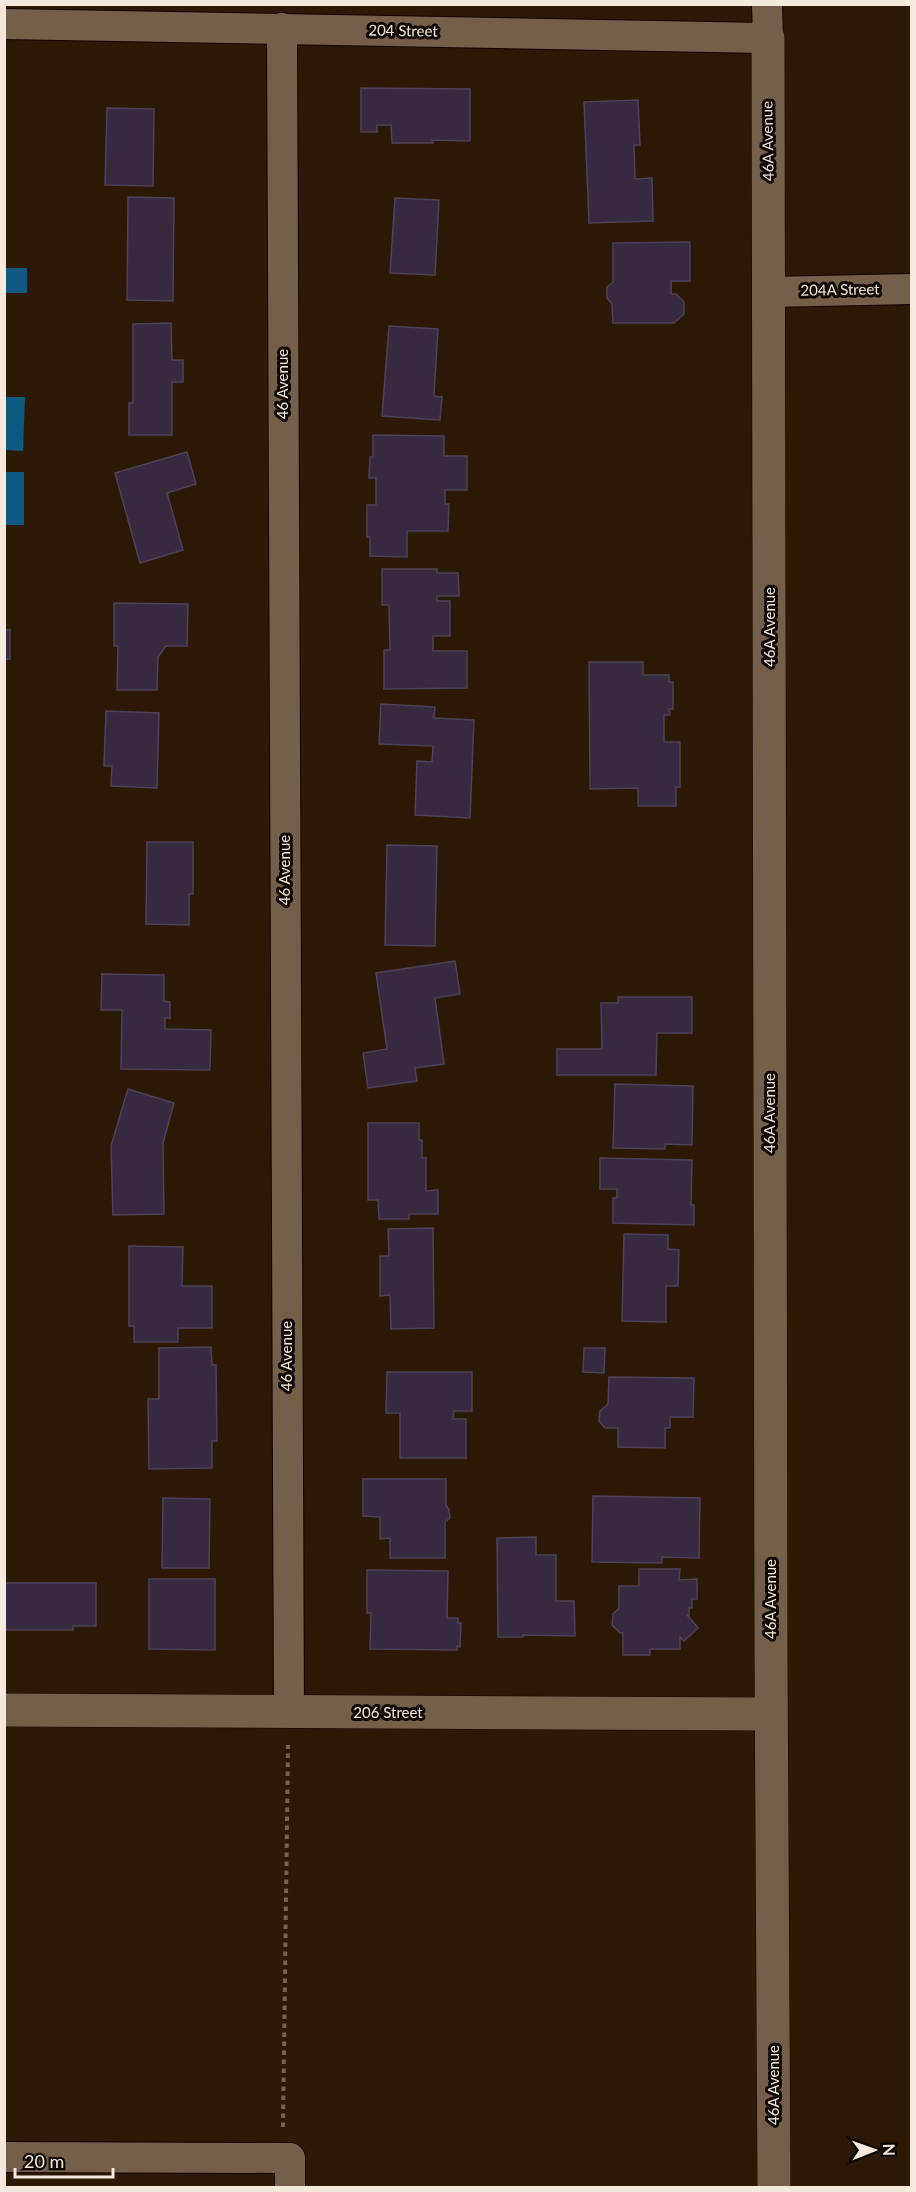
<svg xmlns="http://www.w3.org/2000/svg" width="916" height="2192" viewBox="0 0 916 2192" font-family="Lato,sans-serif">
<rect width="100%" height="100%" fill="#2c1a07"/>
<g fill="#0d5980">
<rect x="5" y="268" width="22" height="25"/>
<polygon points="5,397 25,397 23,451 5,450"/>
<rect x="5" y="472" width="19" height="53"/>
</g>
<g fill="#372a40" stroke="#4e4158" stroke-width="1.5">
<polygon points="361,88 470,89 470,141 432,140 433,143 392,143 391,125 377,125 377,132 361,132"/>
<polygon points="638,100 640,145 634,145 635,179 652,178 653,221 589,223 584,102"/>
<polygon points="107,108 154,109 153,186 105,185"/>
<polygon points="128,197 174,198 173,301 127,300"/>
<polygon points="395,198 439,200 435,275 390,273"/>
<polygon points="690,242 690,281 671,281 671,294 676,294 684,302 684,314 674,323 613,323 612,304 607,298 607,287 613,282 613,243"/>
<polygon points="171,323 172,360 183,360 183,382 172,382 172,435 129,435 129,403 133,403 133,324"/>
<polygon points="389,326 438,329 434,396 442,397 440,420 382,416"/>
<polygon points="373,435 444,436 444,456 467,456 467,490 445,490 445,504 449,504 448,531 407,531 407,557 370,556 370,537 367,537 367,505 376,505 376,478 369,478 370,457 373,457"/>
<polygon points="187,452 196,484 167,493 183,550 140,563 115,473"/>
<polygon points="382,569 437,569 437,573 458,573 459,596 437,596 437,601 450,601 450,636 433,636 433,651 467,651 467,688 384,689 384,650 390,650 389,605 382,605"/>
<polygon points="114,603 188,604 187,646 166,646 158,657 157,690 117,690 118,646 114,646"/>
<rect x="4" y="630" width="6" height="29"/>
<polygon points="589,662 643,662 643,675 669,675 669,682 673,682 673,709 669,709 670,715 664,715 664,742 680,742 680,787 676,787 676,806 638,806 638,788 590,789"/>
<polygon points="381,704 435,707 434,718 474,720 470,818 415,815 417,761 432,762 433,746 379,744"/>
<polygon points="106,711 159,713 157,788 111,786 112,766 104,766"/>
<polygon points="147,842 193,842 193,894 189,894 189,925 146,924"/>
<polygon points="387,845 437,846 435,946 385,945"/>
<polygon points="455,961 460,994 435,998 444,1064 415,1068 417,1081 368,1088 363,1053 387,1049 376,973"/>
<polygon points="102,974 164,975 164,1001 170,1002 170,1018 165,1018 165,1029 211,1030 210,1070 121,1069 122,1010 101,1010"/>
<polygon points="618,997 692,997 692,1033 657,1033 656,1075 557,1075 557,1049 602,1049 601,1003 618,1003"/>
<polygon points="615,1084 693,1086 692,1145 665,1144 665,1149 613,1148"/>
<polygon points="128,1089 174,1103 163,1143 164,1214 113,1215 111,1146"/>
<polygon points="368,1123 419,1123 419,1140 422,1140 422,1158 426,1158 426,1191 438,1190 438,1214 409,1214 409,1219 379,1219 378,1200 368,1200"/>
<polygon points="600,1158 692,1160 691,1205 694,1205 694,1225 613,1223 613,1198 617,1198 617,1189 600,1189"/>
<polygon points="433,1228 434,1328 391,1329 390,1295 380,1296 380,1256 389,1256 388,1229"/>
<polygon points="624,1234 668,1235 668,1249 679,1250 678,1286 666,1286 666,1322 622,1321"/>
<polygon points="129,1246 183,1247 182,1286 212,1286 212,1328 178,1328 178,1342 134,1342 134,1326 129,1326"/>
<polygon points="211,1347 212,1365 216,1365 217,1441 212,1441 212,1468 149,1469 148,1399 159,1399 159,1348"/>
<polygon points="584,1348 605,1348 604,1373 583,1372"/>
<polygon points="387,1372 472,1372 472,1411 454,1411 453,1419 466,1419 466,1458 400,1458 400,1413 386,1413"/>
<polygon points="609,1377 694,1378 693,1417 670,1417 670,1428 665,1428 665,1448 618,1447 618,1428 605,1428 599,1421 600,1411 608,1404"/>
<polygon points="363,1479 446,1479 446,1505 449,1510 450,1518 445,1522 445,1558 390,1558 390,1538 380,1539 380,1517 363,1516"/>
<polygon points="593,1496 700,1498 699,1558 662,1557 662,1563 592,1562"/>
<polygon points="163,1498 210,1499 209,1568 162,1568"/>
<polygon points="536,1537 536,1555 556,1555 556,1601 574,1601 575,1636 523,1635 523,1637 498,1637 497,1538"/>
<polygon points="639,1569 680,1569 679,1580 697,1579 697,1599 692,1599 692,1608 689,1608 689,1616 687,1615 698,1628 684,1641 680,1637 680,1649 650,1649 650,1655 623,1655 623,1633 620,1633 612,1625 613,1614 619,1608 619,1586 639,1586"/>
<polygon points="367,1570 448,1571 447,1618 458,1618 458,1623 461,1623 460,1647 457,1646 457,1650 370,1649 371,1613 367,1613"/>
<polygon points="149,1579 215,1579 215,1650 149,1649"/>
<polygon points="4,1583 96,1583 96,1626 73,1626 73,1630 4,1630"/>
</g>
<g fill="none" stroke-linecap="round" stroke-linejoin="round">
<g stroke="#140500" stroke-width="32">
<g id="street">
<polyline points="4,24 768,38 767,4"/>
<polyline points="282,28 289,1712"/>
<polyline points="769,292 912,289"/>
<polyline points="4,2157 290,2158 290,2188"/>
</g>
</g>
<g stroke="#140500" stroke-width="34">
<g id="secondary">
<polyline points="768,38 771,1657 774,2188"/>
<polyline points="4,1710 771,1714"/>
</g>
</g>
<polyline stroke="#736353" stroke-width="4" stroke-dasharray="4.5 4.5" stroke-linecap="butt" points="283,2127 288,1745"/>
<use href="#street" stroke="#745f4a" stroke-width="30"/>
<use href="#secondary" stroke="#745f4a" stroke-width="33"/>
</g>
<g text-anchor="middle" stroke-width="6" stroke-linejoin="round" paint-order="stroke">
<g font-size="15" fill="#f5e9dd" stroke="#0f0702">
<text transform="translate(403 31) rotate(1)" y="5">204 Street</text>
<text transform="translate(768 141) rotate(-91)" y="5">46A Avenue</text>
<text transform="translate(840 290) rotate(-1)" y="5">204A Street</text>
<text transform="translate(283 384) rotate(-90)" y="5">46 Avenue</text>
<text transform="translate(770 627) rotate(-90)" y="5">46A Avenue</text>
<text transform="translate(285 870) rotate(-90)" y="5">46 Avenue</text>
<text transform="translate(770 1113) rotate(-90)" y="5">46A Avenue</text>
<text transform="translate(287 1356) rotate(-90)" y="5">46 Avenue</text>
<text transform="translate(771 1599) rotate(-90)" y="5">46A Avenue</text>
<text x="388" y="1718">206 Street</text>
<text transform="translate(774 2085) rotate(-90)" y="5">46A Avenue</text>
</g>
</g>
<rect width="916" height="2192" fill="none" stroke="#f5e9dd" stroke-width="12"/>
<g transform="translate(874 2150) rotate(89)" stroke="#0f0702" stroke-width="4.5" paint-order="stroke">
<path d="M0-4.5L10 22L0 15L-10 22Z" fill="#f5e9dd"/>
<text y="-9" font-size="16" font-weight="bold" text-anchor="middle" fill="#f5e9dd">N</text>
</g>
<path d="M15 2168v9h98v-9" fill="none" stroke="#f5e9dd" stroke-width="3"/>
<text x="24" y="2168" font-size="18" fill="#f5e9dd" stroke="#0f0702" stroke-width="4.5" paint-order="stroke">20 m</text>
</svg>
